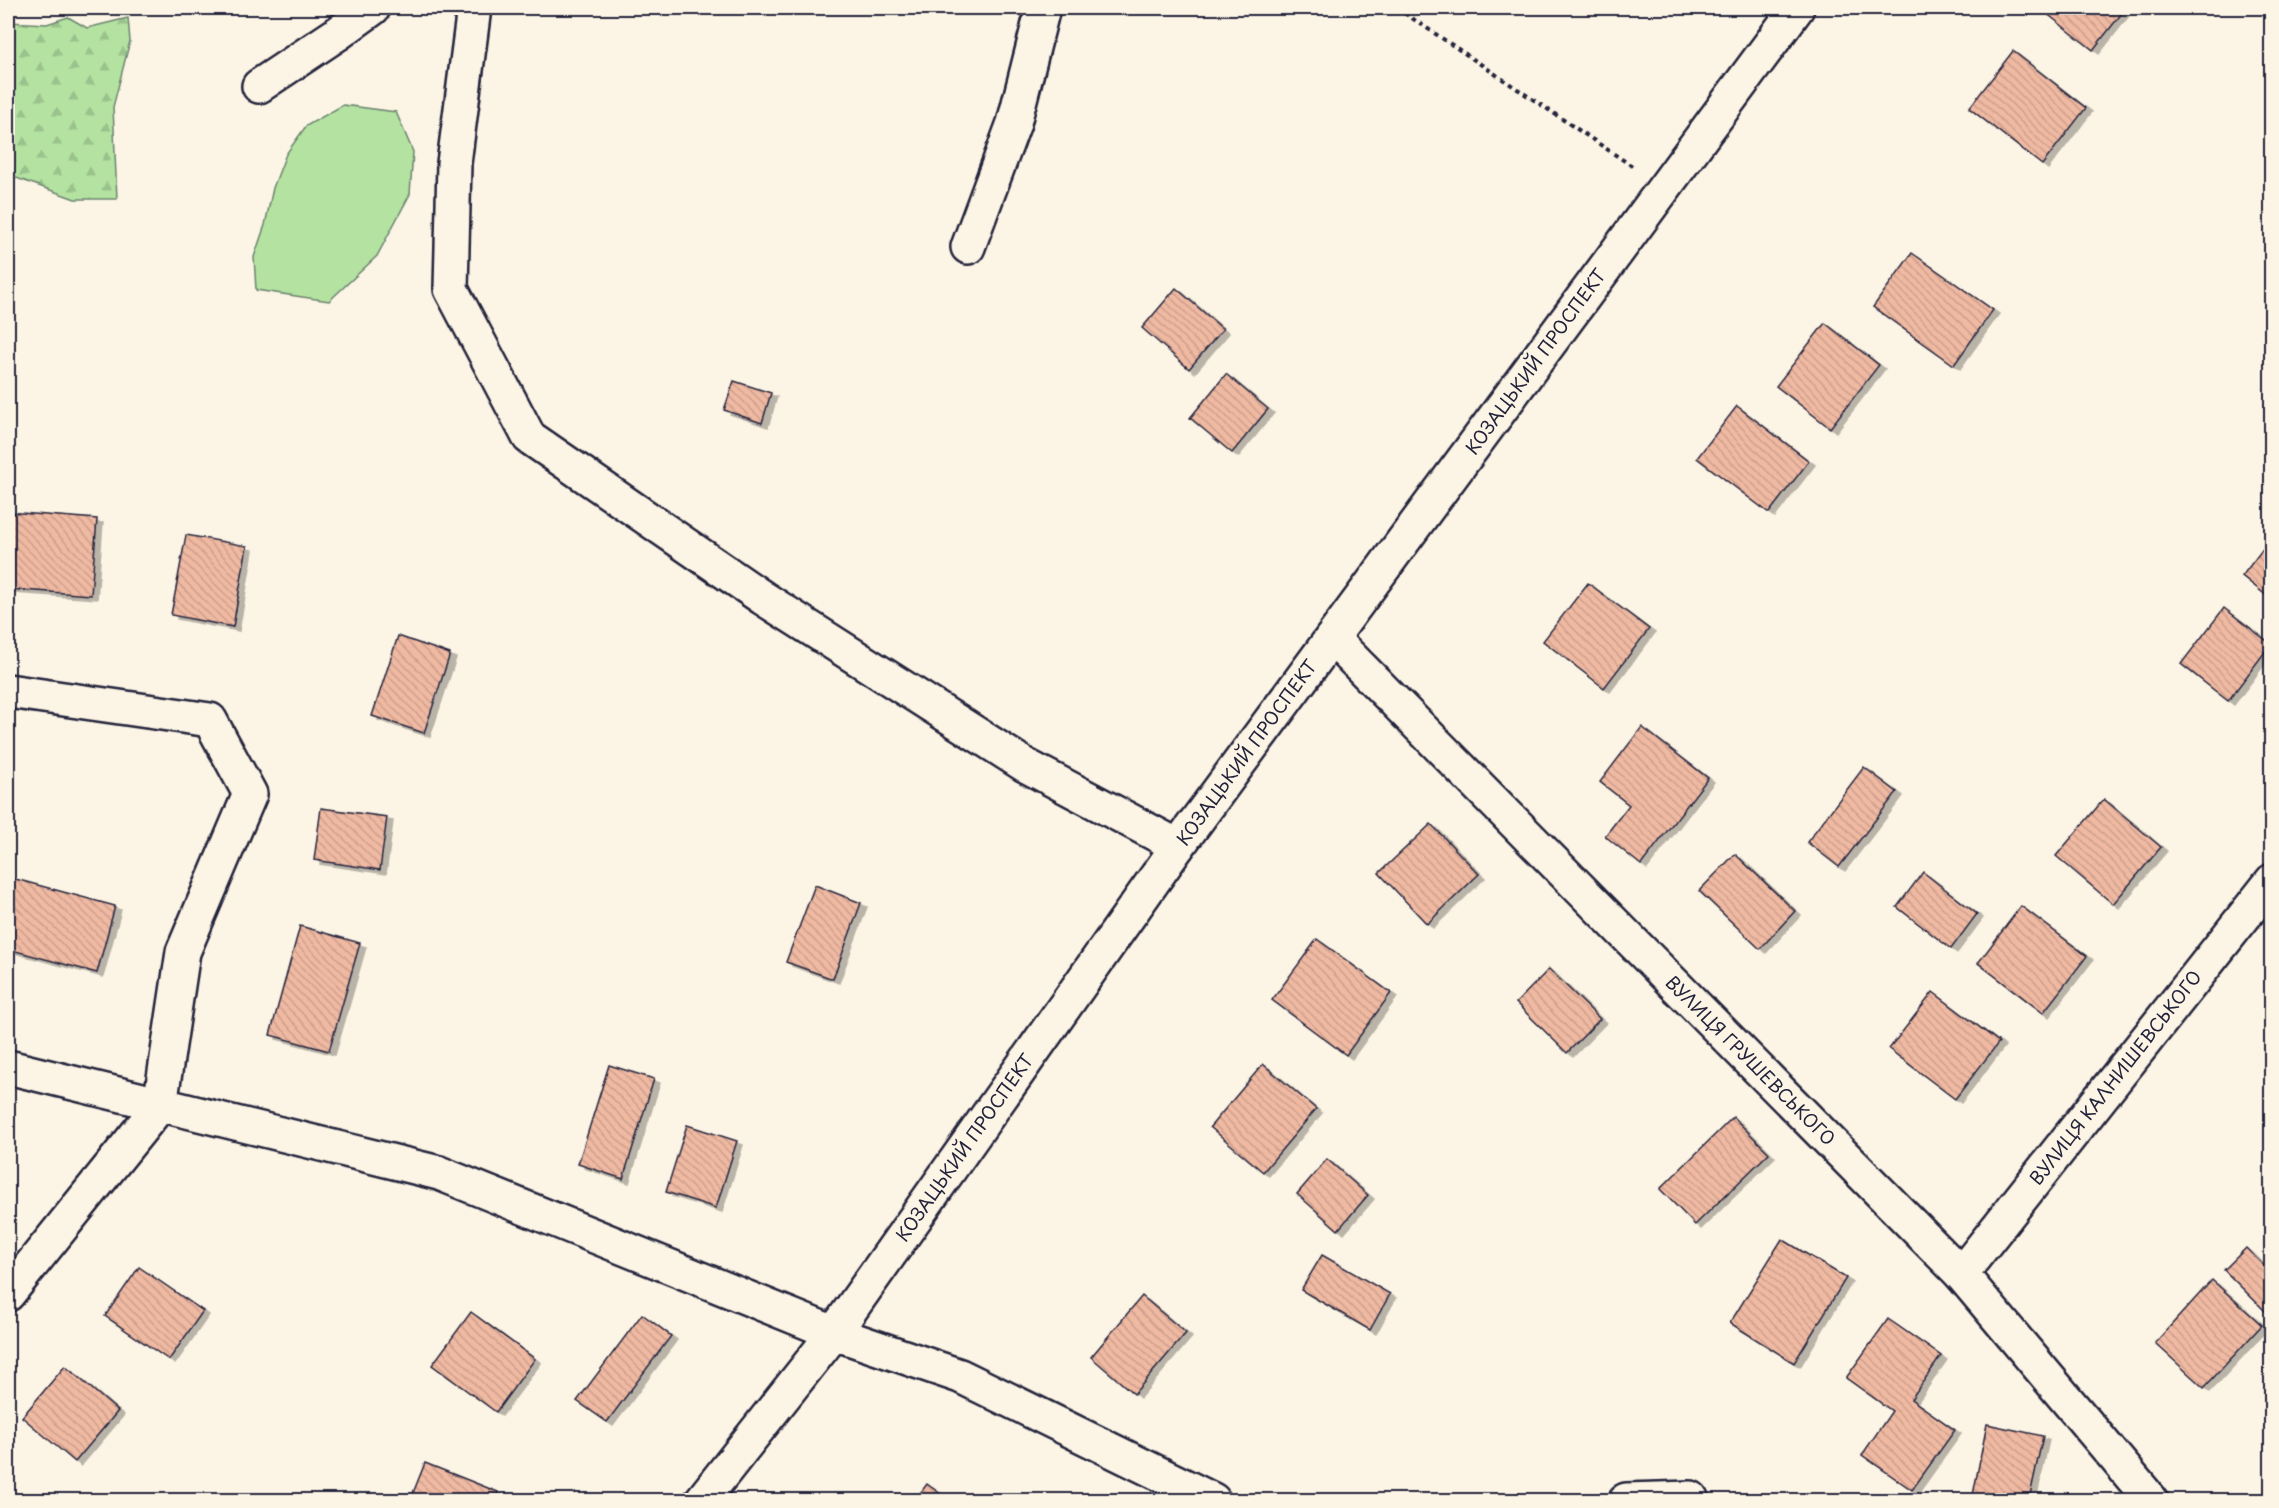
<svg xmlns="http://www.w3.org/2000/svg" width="2279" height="1508" viewBox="0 0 2279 1508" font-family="'Playpen Sans',sans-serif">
<defs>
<pattern id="forest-firs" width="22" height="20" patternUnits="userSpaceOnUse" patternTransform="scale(1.5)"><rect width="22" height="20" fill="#b4e2a1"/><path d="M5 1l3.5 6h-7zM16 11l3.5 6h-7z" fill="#9ac28c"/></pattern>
<pattern id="building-back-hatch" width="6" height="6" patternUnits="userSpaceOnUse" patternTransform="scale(1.5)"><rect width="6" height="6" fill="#efb9a2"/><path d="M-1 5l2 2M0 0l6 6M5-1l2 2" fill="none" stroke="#cd9f8c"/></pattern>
<filter id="shadow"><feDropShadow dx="6" dy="4" stdDeviation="0" flood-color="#0004"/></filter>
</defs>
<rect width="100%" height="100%" fill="#fcf5e5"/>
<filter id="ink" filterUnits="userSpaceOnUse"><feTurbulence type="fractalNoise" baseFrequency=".0167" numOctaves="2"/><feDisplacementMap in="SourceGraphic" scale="12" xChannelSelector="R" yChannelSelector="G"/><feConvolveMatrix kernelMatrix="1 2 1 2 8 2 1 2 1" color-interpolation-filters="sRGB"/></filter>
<g filter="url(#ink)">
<polygon fill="#b4e2a1" stroke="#6b826e" stroke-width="1.5" points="343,105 396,112 413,152 410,194 377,256 329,301 256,290 254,257 265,225 273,188 286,154 306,126"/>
<polygon fill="url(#forest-firs)" stroke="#6b826e" stroke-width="1.5" points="68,17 87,28 128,18 130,41 113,107 117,199 75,199 8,175 8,22 47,24"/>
<g fill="url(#building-back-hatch)" stroke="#22223b" stroke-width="1.5" filter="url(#shadow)">
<polygon points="2042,8 2126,8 2093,50 2041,9"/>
<polygon points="2013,51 2086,108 2042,165 1969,108"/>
<polygon points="1912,253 1993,310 1954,365 1873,307"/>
<polygon points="1176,288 1223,329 1189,369 1142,328"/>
<polygon points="1825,323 1879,365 1830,428 1776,386"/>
<polygon points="1226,374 1268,409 1232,453 1190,418"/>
<polygon points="734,381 771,393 762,423 724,410"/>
<polygon points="1737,406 1809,461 1769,513 1697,458"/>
<polygon points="8,512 97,519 91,595 8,589"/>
<polygon points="186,535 247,546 233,627 171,615"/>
<polygon points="2272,537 2272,600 2242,576"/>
<polygon points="1588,583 1649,629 1604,688 1543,641"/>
<polygon points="2224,608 2271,644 2228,701 2181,664"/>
<polygon points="398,636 450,654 424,733 372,716"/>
<polygon points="1642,727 1708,778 1641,865 1605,836 1629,805 1600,782"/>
<polygon points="1864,767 1897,792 1839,867 1807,842"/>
<polygon points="2104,799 2161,847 2113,904 2056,856"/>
<polygon points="321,808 387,817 380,870 314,860"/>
<polygon points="1431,824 1479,874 1427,924 1379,873"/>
<polygon points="1735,854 1795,911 1760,949 1699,891"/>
<polygon points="1923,872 1977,914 1951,949 1897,907"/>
<polygon points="8,877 115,906 97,973 8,949"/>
<polygon points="815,885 861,903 833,979 786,962"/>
<polygon points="2021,906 2087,956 2043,1013 1978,963"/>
<polygon points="300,926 360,943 329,1051 270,1035"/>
<polygon points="1317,939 1391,993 1346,1055 1272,1000"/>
<polygon points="1549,969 1600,1019 1567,1053 1516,1003"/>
<polygon points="1933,992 1999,1042 1955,1099 1889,1049"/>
<polygon points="1263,1064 1316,1109 1263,1172 1210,1127"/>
<polygon points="609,1065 654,1079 623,1179 578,1164"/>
<polygon points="1733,1117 1769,1153 1695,1225 1660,1189"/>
<polygon points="687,1125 737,1141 716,1208 666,1192"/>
<polygon points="1327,1159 1368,1195 1338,1230 1297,1194"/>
<polygon points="1782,1239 1846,1278 1794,1363 1730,1323"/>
<polygon points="2246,1248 2272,1274 2272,1318 2224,1270"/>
<polygon points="1322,1255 1390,1294 1370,1330 1301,1290"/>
<polygon points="139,1267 203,1311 169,1360 105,1316"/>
<polygon points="2212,1280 2262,1325 2204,1388 2155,1343"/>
<polygon points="1142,1296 1186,1333 1134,1394 1091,1357"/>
<polygon points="471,1312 535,1359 496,1412 432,1365"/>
<polygon points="642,1314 671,1336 607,1422 577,1401"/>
<polygon points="1888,1319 1941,1356 1911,1399 1955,1430 1912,1490 1862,1455 1892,1411 1846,1378"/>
<polygon points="65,1366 118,1411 75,1462 22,1417"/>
<polygon points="1987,1424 2043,1436 2029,1500 1972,1500"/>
<polygon points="425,1463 498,1492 495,1500 431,1500 413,1493"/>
<polygon points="927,1484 949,1500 915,1500"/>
</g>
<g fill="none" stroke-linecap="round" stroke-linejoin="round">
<g stroke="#22223b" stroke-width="38">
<g id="minor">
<polyline points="474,8 454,163 451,289 529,437 763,598 1025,765 1178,846"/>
<polyline points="259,86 337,34 373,8"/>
<polyline points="968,247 1014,123 1043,8"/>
<polyline points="1332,638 1961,1274 2151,1500"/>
<polyline points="8,691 210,720 250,794 183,952 160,1105 8,1294"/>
<polyline points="8,1067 439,1173 834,1333 960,1376 1213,1500"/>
<polyline points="1961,1274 2272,881"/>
<polyline points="702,1500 834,1333 1178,846 1797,8"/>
<polyline points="1626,1500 1691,1498"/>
</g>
</g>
<polyline stroke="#22223b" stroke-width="4" stroke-dasharray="4.5 4.5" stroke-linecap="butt" points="1397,8 1635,168"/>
<use href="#minor" stroke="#fcf5e5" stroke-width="33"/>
</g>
</g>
<g text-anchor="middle" stroke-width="6" stroke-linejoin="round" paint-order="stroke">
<g font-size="18" fill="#22223b" stroke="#fcf5e5">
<text transform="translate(1536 362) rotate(-54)" y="6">КОЗАЦЬКИЙ ПРОСПЕКТ</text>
<text transform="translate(1247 753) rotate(-54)" y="6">КОЗАЦЬКИЙ ПРОСПЕКТ</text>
<text transform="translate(1750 1061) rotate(45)" y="6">ВУЛИЦЯ ГРУШЕВСЬКОГО</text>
<text transform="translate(2116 1078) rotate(-52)" y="6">ВУЛИЦЯ КАЛНИШЕВСЬКОГО</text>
<text transform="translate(965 1148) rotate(-55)" y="6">КОЗАЦЬКИЙ ПРОСПЕКТ</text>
</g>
</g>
<rect width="2279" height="1508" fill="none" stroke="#fcf5e5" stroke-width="30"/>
<rect x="15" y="15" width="2249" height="1478" fill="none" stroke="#22223b" stroke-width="2" filter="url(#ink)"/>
</svg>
